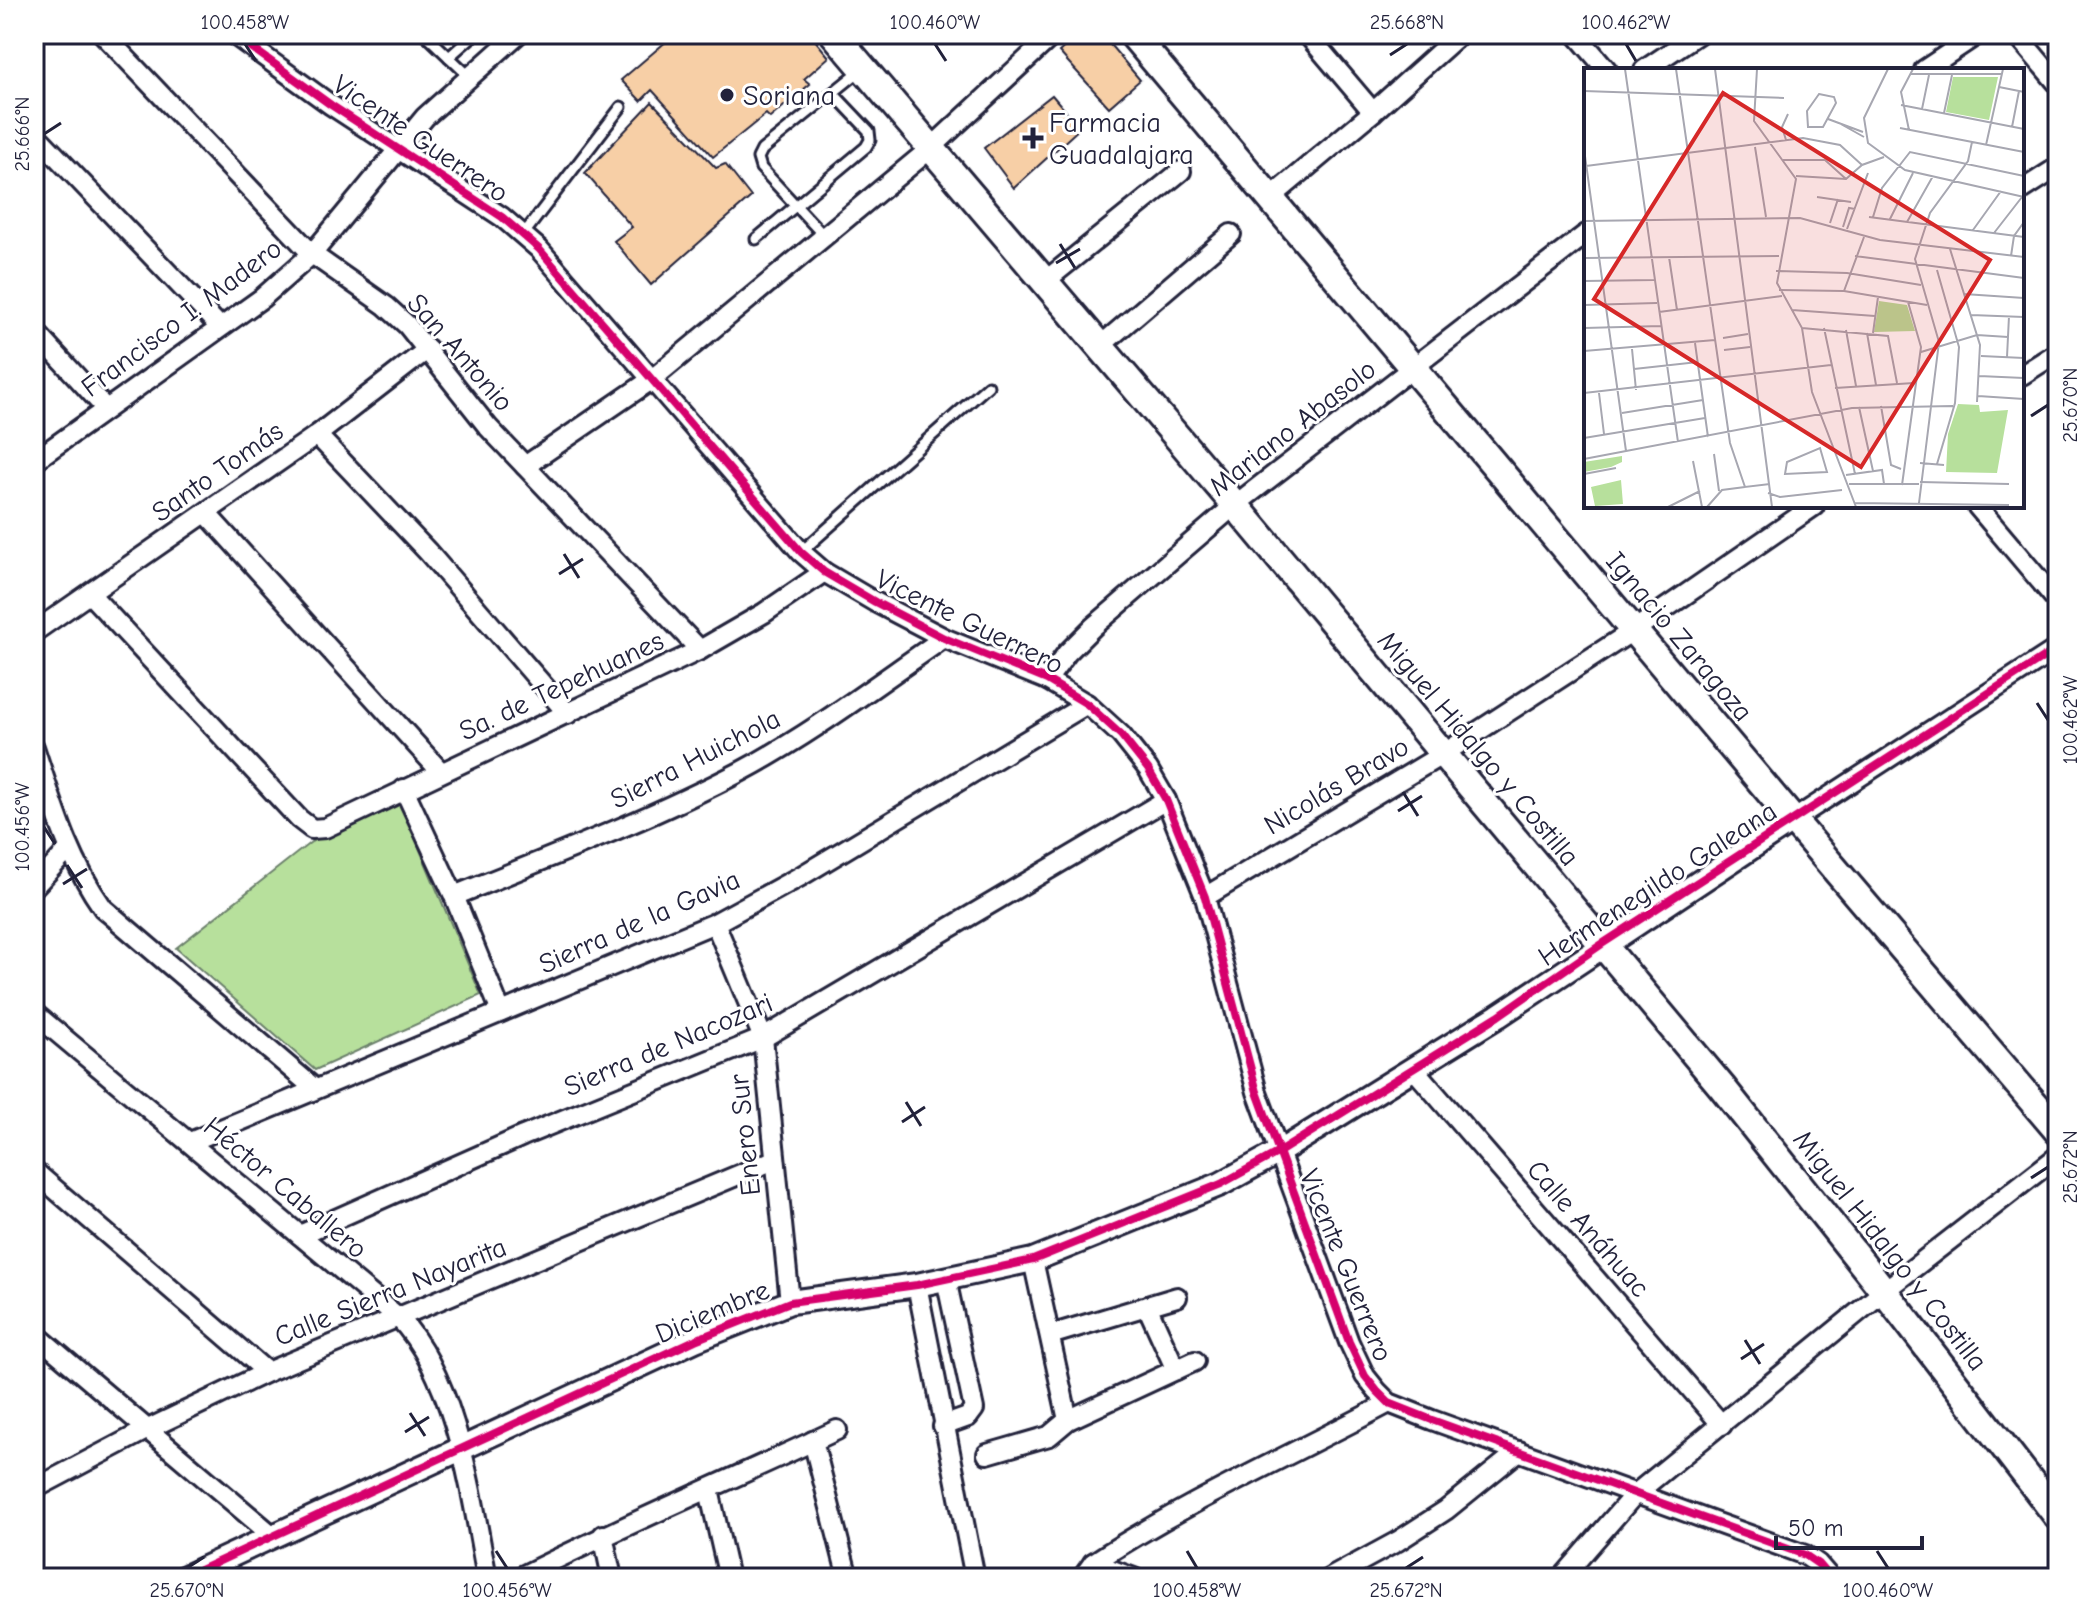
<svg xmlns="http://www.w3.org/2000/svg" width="2092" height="1612" viewBox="0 0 2092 1612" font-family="'Comic Neue',sans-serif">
<rect width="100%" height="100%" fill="#fff"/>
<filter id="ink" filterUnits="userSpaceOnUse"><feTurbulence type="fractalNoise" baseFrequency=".0125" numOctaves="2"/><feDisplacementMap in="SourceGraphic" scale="16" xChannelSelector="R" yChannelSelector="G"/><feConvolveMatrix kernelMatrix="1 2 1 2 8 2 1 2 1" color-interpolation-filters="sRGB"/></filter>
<g filter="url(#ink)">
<polygon fill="#b7e09c" stroke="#6c816c" stroke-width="2" points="399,800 481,995 315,1070 176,948 311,842"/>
<g fill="#f7cfa6" stroke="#22223b" stroke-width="2">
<polygon points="675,34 810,34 829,57 804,79 810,84 770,118 766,114 713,157 652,90 641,101 621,80"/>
<polygon points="1079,34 1101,34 1140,80 1109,107 1059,52"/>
<polygon points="1052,95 1080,128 1014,188 984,148"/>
<polygon points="652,102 716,168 725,164 751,197 651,285 614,241 632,227 585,173"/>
</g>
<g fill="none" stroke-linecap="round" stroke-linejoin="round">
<g stroke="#22223b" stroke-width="15">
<g id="service">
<polyline points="425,34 449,57 475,34"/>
<polyline points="449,57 470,77"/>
<polyline points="523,235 621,107"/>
<polyline points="825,237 761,168 758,158 762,150 861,70"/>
<polyline points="756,239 866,147 870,140 869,131 833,93"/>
<polyline points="801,552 988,386"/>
</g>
</g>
<g stroke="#22223b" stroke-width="24">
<g id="minor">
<polyline points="103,34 312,254 386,306 407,325 488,427 700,650"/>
<polyline points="233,34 331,105 502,217 539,249 801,552 824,572 875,602 944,638 1047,680 1087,704 1121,735 1148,769 1166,800 1205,897 1257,1092 1349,1342 1365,1376 1377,1391 1389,1403 1432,1420 1805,1555 1818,1564 1830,1578"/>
<polyline points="1307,34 1373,112"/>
<polyline points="1576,34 1607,70"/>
<polyline points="2016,34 2058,84"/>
<polyline points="1644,70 1698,34"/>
<polyline points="1924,70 1978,34"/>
<polyline points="34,133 220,327"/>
<polyline points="2022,190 2058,167"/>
<polyline points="1269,199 1373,112 1460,34"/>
<polyline points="1044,282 1181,171"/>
<polyline points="34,330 106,409"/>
<polyline points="1099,347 1231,234"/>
<polyline points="2022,375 2058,352"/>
<polyline points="317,435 428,552 568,714"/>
<polyline points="34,461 262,298 312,254 425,117 518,34"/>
<polyline points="525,466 651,380 930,149 1054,34"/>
<polyline points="1977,506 2058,602"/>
<polyline points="206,513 441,772"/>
<polyline points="90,594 299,819 312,829 325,828 700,650 764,613 824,572"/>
<polyline points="34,632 317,435 428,349"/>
<polyline points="1047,680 1067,653 1093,627 1235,505 1586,234"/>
<path d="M34 747C53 804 68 859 103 908L315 1089"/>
<polyline points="404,789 454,896 501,1012"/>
<polyline points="1793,820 2058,648"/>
<polyline points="34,887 68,850"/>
<path d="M454 896C550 857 648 820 740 772 812 734 877 684 944 638"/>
<polyline points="1205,897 1443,754 1634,630 1814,506"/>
<polyline points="715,923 763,1038 790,1302"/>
<path d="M34 1013 399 1318C457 1379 472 1498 487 1578"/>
<polyline points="1413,1068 1722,1425"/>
<polyline points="190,1142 715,923 801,876 1087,704"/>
<polyline points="34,1171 267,1372"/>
<polyline points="300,1235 523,1136 763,1038 1166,800"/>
<polyline points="1033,1260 1068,1420"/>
<polyline points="917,1285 975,1578"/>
<polyline points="1147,1306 1176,1370"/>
<polyline points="34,1333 273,1536"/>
<polyline points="1050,1335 1177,1297"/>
<polyline points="943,1426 968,1417 974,1409 946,1279"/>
<polyline points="813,1441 848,1578"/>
<polyline points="987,1454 1049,1436 1068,1420 1195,1361"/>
<polyline points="34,1489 146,1430 267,1372 774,1160"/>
<polyline points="709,1490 729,1578"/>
<polyline points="603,1535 612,1578"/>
<polyline points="1093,1563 1134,1578"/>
<path d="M518 1578C623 1525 731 1480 837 1430"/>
<path d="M1082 1578 1093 1563C1187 1501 1290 1456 1389 1403"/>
<polyline points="1330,1578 1398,1541 1446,1510 1519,1451"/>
<polyline points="1562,1578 1634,1495 1884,1291 2058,1156"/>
</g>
</g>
<g stroke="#22223b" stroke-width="28">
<polyline id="tertiary" points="183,1578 695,1340 790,1302 917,1285 1033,1260 1221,1184 1279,1152 1498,1016 1793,820"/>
</g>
<g stroke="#22223b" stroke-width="32">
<g id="secondary">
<polyline points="834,34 1235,505 1722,1087 1884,1291 2058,1517"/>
<polyline points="1132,34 1793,820 2058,1131"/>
</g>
</g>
<use href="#service" stroke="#fff" stroke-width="9"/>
<use href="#minor" stroke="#fff" stroke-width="18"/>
<use href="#tertiary" stroke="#fff" stroke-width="22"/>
<use href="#secondary" stroke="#fff" stroke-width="26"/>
<g stroke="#fff" stroke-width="13">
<g id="cycleway">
<polyline points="233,34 331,105 502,217 539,249 801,552 824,572 875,602 944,638 1047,680 1087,704 1121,735 1148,769 1166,800 1205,897 1257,1092 1349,1342 1365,1376 1377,1391 1389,1403 1432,1420 1805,1555 1818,1564 1830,1578"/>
<polyline points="183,1578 695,1340 790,1302 917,1285 1033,1260 1221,1184 1279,1152 1498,1016 1602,944 2058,648"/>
</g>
</g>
<use href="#cycleway" stroke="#d6006c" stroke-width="8"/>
</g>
</g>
<path fill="none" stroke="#22223b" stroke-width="3" d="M245 44 256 61M935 44 946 61M1626 44 1636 61M1390 55 1407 44M44 134 61 123M1060 244 1075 268M1056 263 1080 249M2031 416 2048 405M564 554 579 578M559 574 583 559M2037 703 2048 720M1403 792 1418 816M1398 811 1422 796M44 827 55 844M67 865 82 888M63 884 87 869M906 1102 921 1126M902 1122 925 1107M2031 1178 2048 1167M1745 1340 1760 1364M1741 1359 1764 1344M410 1413 425 1436M405 1432 429 1417M496 1551 507 1568M1187 1551 1197 1568M1877 1551 1888 1568M187 1568 204 1557M1406 1568 1423 1557"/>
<g fill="#22223b" stroke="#fff" stroke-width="3">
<circle cx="727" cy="95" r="8"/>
<path d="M1029 126h8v8h8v8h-8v8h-8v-8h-8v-8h8z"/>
</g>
<g text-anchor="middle" stroke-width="6" stroke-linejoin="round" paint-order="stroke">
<g font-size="28" fill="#22223b" stroke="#fff" text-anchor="start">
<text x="743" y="105">Soriana</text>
<text x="1049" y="132">Farmacia<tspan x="1049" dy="32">Guadalajara</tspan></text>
</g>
<g font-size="28" fill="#22223b" stroke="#fff">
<text transform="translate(421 138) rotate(34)" y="10">Vicente Guerrero</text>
<text transform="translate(181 317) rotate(-37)" y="10">Francisco I. Madero</text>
<text transform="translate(461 352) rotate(49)" y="10">San Antonio</text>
<text transform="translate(1292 427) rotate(-38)" y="10">Mariano Abasolo</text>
<text transform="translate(217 471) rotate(-35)" y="10">Santo Tomás</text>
<text transform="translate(970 621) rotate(26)" y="10">Vicente Guerrero</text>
<text transform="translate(1680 636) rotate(50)" y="10">Ignacio Zaragoza</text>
<text transform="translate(561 685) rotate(-25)" y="10">Sa. de Tepehuanes</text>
<text transform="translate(1479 748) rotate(50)" y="10">Miguel Hidalgo y Costilla</text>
<text transform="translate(695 758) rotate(-27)" y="10">Sierra Huichola</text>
<text transform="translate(1336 785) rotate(-31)" y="10">Nicolás Bravo</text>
<text transform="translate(1657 883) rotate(-33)" y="10">Hermenegildo Galeana</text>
<text transform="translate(639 921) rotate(-24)" y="10">Sierra de la Gavia</text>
<text transform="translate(668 1044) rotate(-23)" y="10">Sierra de Nacozari</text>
<text transform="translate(744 1135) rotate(-96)" y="10">Enero Sur</text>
<text transform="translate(286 1187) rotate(40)" y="10">Héctor Caballero</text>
<text transform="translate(1589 1228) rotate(49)" y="10">Calle Anáhuac</text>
<text transform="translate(1891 1250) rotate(52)" y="10">Miguel Hidalgo y Costilla</text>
<text transform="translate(1347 1265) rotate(68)" y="10">Vicente Guerrero</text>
<text transform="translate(390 1291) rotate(-22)" y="10">Calle Sierra Nayarita</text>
<text transform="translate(712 1311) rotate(-23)" y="10">Diciembre</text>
</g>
</g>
<g transform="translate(1584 68)">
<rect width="440" height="440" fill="#fff"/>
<path d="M369 9H414L405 52 362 44ZM295 233 323 237 331 263 290 264ZM374 336 395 337 396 344 424 342 413 405 362 404 364 366ZM38 388V394L27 399 0 404V394ZM37 412 39 436 11 438 7 419Z" fill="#b7e09c"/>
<path fill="none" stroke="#a7a7b1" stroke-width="2" d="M41 1 94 374M92 1 146 375 161 419 186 416M131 1 188 439M173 1 170 53 212 111 193 215 218 260 228 324 272 439M304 1 280 50 284 75 321 102 440 129M326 6H418M415 19 440 24M0 23 200 30M235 26 250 29 252 35 239 59H224L223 43ZM317 37 440 61M338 41 345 7M360 45 368 7M244 51 279 64M255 55 280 69M428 59 435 23M316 60 440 84M325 62 317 24 329 1M202 72 198 59 204 46M402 77 419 1M171 79 182 149M0 81 42 383M199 92H241L262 111M2 98 219 70 256 77 278 97M212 108 262 111 278 97 300 89M233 129 267 134M285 149 440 169M289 149 298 120 326 84 440 108M306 151 329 105M0 153 216 150 296 172 440 189M323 154 349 108M246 155 254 131M259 159 265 140 271 141M263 161 284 105M389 162 417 123M410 165 438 129M366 181 396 277 393 334M271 188 440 210M427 188 430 168 440 154M85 189 93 242M0 190 195 188M353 202 375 279 371 335 353 396M192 203 263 205 337 217M0 213 70 212M195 222 260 223 343 237M260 223 280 169M380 226 440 230M0 237 73 235M208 242 291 248M75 244 198 228M387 247 440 249M0 260 77 258M218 260 304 268 313 315M240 260 271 406M262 262 272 318M283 265 292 317M289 265 294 229M139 270 164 266M111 275 124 369M48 281 52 322M140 282 166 279M0 283 131 272M337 284 393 267 424 269M397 288 440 290M423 289 425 248M50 301 114 294M395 308 440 310M251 320 330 315M0 325 247 297M15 325 20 366M394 328 440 331M297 338 307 397 317 401M275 339 289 403M38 345 119 332M0 370 121 350M236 380 243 404 201 406 203 394ZM130 386 135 423M0 391 268 340 369 338M109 393 118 439M336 395 360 397M0 406 32 400M262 407 298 402 300 416M336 414 425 416M265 416H335M318 417 337 279 324 234M184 425 196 429 258 422M271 435 425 437M335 435 355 274 331 191 346 145 384 93 388 74M84 439 116 423M123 439 138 422 161 419"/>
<path fill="#d62828" fill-opacity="0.15" stroke="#d62828" stroke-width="4" d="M139 25 406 192 277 399 10 231Z"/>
<rect width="440" height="440" fill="none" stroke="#22223b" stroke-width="4"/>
</g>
<rect width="2092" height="1612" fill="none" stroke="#fff" stroke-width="88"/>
<path d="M1776 1536v12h146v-12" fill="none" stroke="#22223b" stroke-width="4"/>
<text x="1788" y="1536" font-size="24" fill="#22223b" stroke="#ffffff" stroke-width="6" paint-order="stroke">50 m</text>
<rect x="44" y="44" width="2004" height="1524" fill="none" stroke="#22223b" stroke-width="3"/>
<g font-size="20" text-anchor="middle" fill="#22223b">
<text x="245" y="29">100.458°W</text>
<text x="935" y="29">100.460°W</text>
<text x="1407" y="29">25.668°N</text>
<text x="1626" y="29">100.462°W</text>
<text transform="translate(22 134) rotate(-90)" y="7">25.666°N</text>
<text transform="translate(2070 405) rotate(-90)" y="7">25.670°N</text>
<text transform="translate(2070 720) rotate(-90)" y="7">100.462°W</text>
<text transform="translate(22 827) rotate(-90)" y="7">100.456°W</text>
<text transform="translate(2070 1167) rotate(-90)" y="7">25.672°N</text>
<text x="187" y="1597">25.670°N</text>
<text x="507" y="1597">100.456°W</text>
<text x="1197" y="1597">100.458°W</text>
<text x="1406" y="1597">25.672°N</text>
<text x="1888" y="1597">100.460°W</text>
</g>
</svg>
